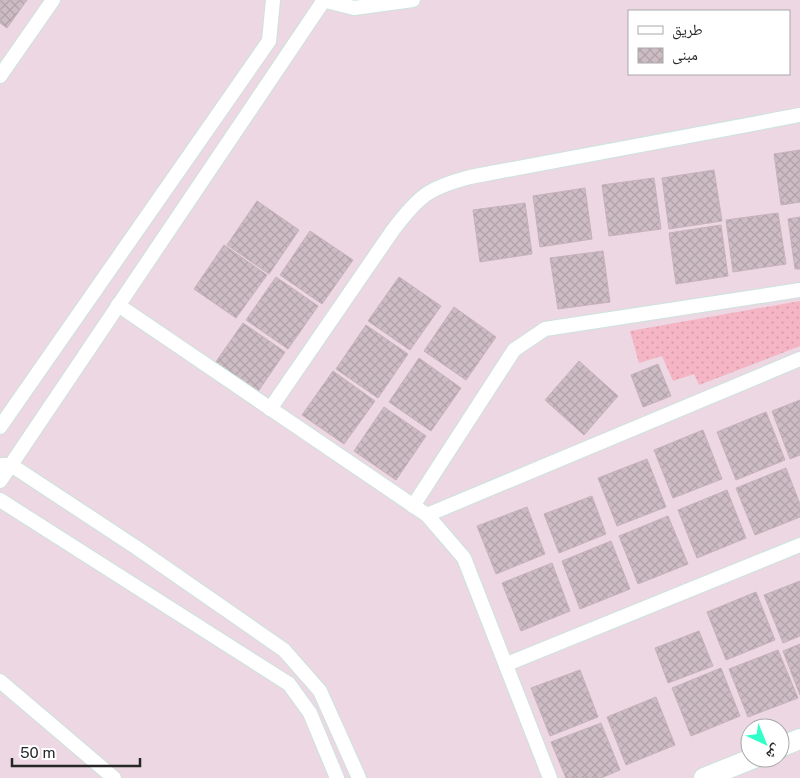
<svg xmlns="http://www.w3.org/2000/svg" width="800" height="778" viewBox="0 0 800 778" font-family="'Public Sans','Noto Naskh Arabic',sans-serif">
<defs>
<pattern id="sand-dots" width="8" height="8" patternUnits="userSpaceOnUse" patternTransform="scale(1.25)"><rect width="8" height="8" fill="#f5b5c4"/><path d="M2 2h.1M6 6h.1" fill="none" stroke="#d29ca8" stroke-width="1.8" stroke-linecap="round"/></pattern>
<pattern id="building-cross-hatch" width="8" height="8" patternUnits="userSpaceOnUse" patternTransform="scale(1.25)"><rect width="8" height="8" fill="#cdbcc4"/><path d="M0 0l8 8M0 8l8-8" fill="none" stroke="#b0a2a8"/></pattern>
</defs>
<rect width="100%" height="100%" fill="#ecd7e2"/>
<polygon fill="url(#sand-dots)" points="800,301 800,346 699,385 694,374 673,381 662,356 639,363 630,331"/>
<g fill="url(#building-cross-hatch)" stroke="#c7b1ba">
<polygon points="0,0 27,0 7,28 0,23"/>
<polygon points="800,150 800,202 781,205 774,154"/>
<polygon points="714,170 722,221 669,229 662,178"/>
<polygon points="654,178 661,229 609,236 602,185"/>
<polygon points="585,188 592,239 540,247 533,196"/>
<polygon points="257,201 299,230 269,274 227,245"/>
<polygon points="525,203 532,254 480,262 473,210"/>
<polygon points="778,213 786,264 733,272 726,220"/>
<polygon points="800,217 800,269 795,269 788,219"/>
<polygon points="721,225 728,276 676,284 669,233"/>
<polygon points="310,231 353,260 322,304 280,275"/>
<polygon points="224,245 267,275 236,318 194,289"/>
<polygon points="603,251 610,302 558,309 550,258"/>
<polygon points="276,277 318,306 288,349 246,320"/>
<polygon points="399,277 441,306 410,350 368,321"/>
<polygon points="454,307 496,337 466,380 424,351"/>
<polygon points="243,323 285,352 255,396 213,366"/>
<polygon points="366,325 408,354 378,398 336,369"/>
<polygon points="419,358 461,388 431,431 389,402"/>
<polygon points="579,361 618,396 584,435 545,400"/>
<polygon points="658,364 671,396 643,407 631,375"/>
<polygon points="333,371 375,401 344,444 302,415"/>
<polygon points="800,400 800,455 790,459 772,411"/>
<polygon points="384,407 426,436 396,480 354,451"/>
<polygon points="766,412 785,460 736,480 717,432"/>
<polygon points="703,430 722,479 673,498 654,450"/>
<polygon points="647,459 666,507 617,526 598,478"/>
<polygon points="786,468 800,504 800,517 755,535 736,488"/>
<polygon points="727,490 746,538 697,558 678,510"/>
<polygon points="592,496 606,534 559,553 544,514"/>
<polygon points="527,507 545,554 496,574 477,526"/>
<polygon points="668,516 688,564 638,584 619,536"/>
<polygon points="611,541 630,589 580,609 562,561"/>
<polygon points="552,563 570,611 521,631 502,583"/>
<polygon points="800,581 800,636 783,643 764,595"/>
<polygon points="756,592 775,640 726,660 707,612"/>
<polygon points="699,631 713,666 668,683 655,648"/>
<polygon points="800,644 800,695 783,651"/>
<polygon points="778,650 798,698 748,717 729,669"/>
<polygon points="721,668 740,716 691,736 672,688"/>
<polygon points="580,670 598,717 550,736 531,688"/>
<polygon points="656,697 675,745 626,765 607,717"/>
<polygon points="601,723 620,770 601,778 566,778 551,742"/>
</g>
<g fill="none" stroke-linecap="round" stroke-linejoin="round">
<g stroke="#cce3dd" stroke-width="16">
<g id="street">
<polyline points="322,0 354,8 413,0"/>
<polyline points="0,76 53,0"/>
<polyline points="118,305 427,515 464,558 550,778"/>
<path d="M270 409 393 230C419 196 428 188 470 177L800 115"/>
<polyline points="0,427 269,41 273,0"/>
<polyline points="2,465 11,465 137,548 284,650 320,691 359,778"/>
<polyline points="0,481 324,0"/>
<polyline points="0,500 289,684 310,713 337,778"/>
<polyline points="413,506 514,350 545,329 800,290"/>
<polyline points="427,515 800,359"/>
<polyline points="507,664 800,545"/>
<polyline points="0,681 114,778"/>
</g>
</g>
<g stroke="#cce3dd" stroke-width="22">
<g id="secondary">
<polyline points="780,747 800,739"/>
<polyline points="704,778 754,758"/>
</g>
</g>
<use href="#street" stroke="#fff" stroke-width="14"/>
<use href="#secondary" stroke="#fff" stroke-width="20"/>
</g>
<rect x="628" y="10" width="162" height="65" fill="#ffffff" stroke="#a9a9a9"/>
<rect x="638" y="26" width="25" height="8" fill="#ffffff" stroke="#a9a9a9"/>
<text x="672" y="35" font-size="15" fill="#272727">طريق</text>
<rect x="638" y="48" width="25" height="15" fill="url(#building-cross-hatch)" stroke="#a9a9a9"/>
<text x="672" y="60" font-size="15" fill="#272727">مبنى</text>
<g transform="translate(765 743) rotate(136)"><circle r="24" fill="#ffffff" stroke="#a9a9a9"/>
<path d="M0-4L9 19L0 12L-9 19Z" fill="#31ffc9"/>
<text y="-8" font-size="14" font-weight="bold" text-anchor="middle" fill="#272727">ش</text>
</g>
<path d="M12 758v8h128v-8" fill="none" stroke="#272727" stroke-width="2.5"/>
<text x="20" y="758" font-size="15" fill="#272727" stroke="#ffffff" stroke-width="4" paint-order="stroke">50 m</text>
</svg>
